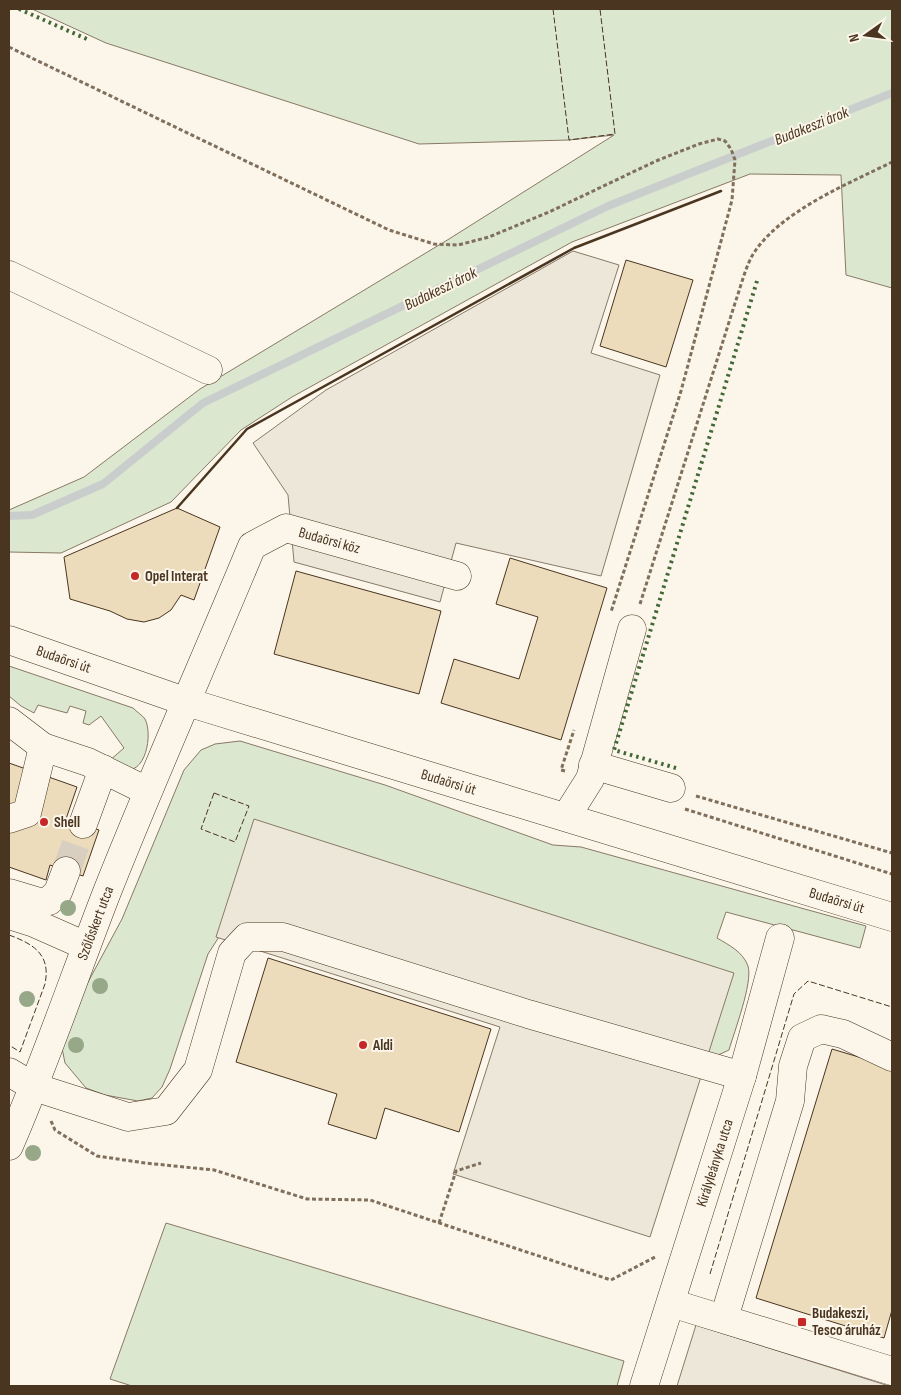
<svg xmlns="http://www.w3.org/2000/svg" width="901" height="1395" viewBox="0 0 901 1395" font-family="'Sofia Sans Condensed',sans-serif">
<rect width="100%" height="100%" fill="#fbf6e9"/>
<g fill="#dce7d0" stroke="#887966">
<polygon points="32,9 892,9 892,288 846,275 841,175 750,174 572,242 292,397 241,430 171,502 61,553 9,552 9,510 84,477 200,389 449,239 614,135 569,140 419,144 106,43"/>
<path d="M9 666 133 708C137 712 142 715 145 719 153 734 146 777 122 769 117 767 113 763 109 761L124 748 101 716 89 725 83 723 86 711 70 706 67 713 38 705 34 713 21 706 9 696Z"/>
<path d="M240 741 385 785 553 845 581 847 866 926 860 948 726 912 717 938C729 945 743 952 748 966 753 983 734 1032 729 1050L716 1056 226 926 208 954 170 1069 162 1087 152 1098 138 1101 105 1095 86 1088 65 1063 61 1043 66 1023 122 919 184 770 201 750 215 744Z"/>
<polygon points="166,1223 624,1361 617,1386 132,1386 110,1379"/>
</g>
<g fill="#ede7d9" stroke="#887966">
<polygon points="573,251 619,265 591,353 660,375 601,576 456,543 440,602 294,562 288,495 253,443 326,390"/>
<polygon points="254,819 734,973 650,1237 453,1174 500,1027 216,937"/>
<polygon points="696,1325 889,1386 677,1386"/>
</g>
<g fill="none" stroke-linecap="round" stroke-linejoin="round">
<polyline stroke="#c9cecd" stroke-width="8" points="9,516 32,515 103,484 203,403 608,206 892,93"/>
</g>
<g fill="#ecdcbc" stroke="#4a3520">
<polygon points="626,260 693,280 666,367 600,346"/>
<polygon points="177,508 220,527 194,600 181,595 171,610 159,618 144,622 127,619 110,611 70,599 64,557"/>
<polygon points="510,558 607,588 561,740 441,703 454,659 519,679 538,617 496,604"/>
<polygon points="296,571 441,611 419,694 274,654"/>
<polygon points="9,763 77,787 66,819 99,830 83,876 50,865 46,880 9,867 9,833 18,809 9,806"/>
<polygon points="268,958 491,1029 459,1132 385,1108 376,1139 328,1124 337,1094 236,1062"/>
<polygon points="832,1049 892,1067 892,1310 884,1338 756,1298"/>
</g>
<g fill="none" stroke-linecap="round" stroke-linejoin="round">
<polyline stroke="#d8cfc1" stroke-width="28" stroke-dasharray="28 14" stroke-linecap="butt" points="66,871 83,824"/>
<g stroke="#4a3520" stroke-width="29">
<g id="minor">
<polyline points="9,275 208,370"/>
<polyline points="9,721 43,747 27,813 9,819"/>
<polyline points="43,747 88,762 147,791"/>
<polyline points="593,765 671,788"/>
<polyline points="566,817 590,779 632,629"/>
<polyline points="83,824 103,769"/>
<polyline points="9,893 39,902 49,901 58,892 66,871"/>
<polyline points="9,915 34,923 86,946"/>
<polyline points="9,1072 34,1087 128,1117 166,1111 198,1070 232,953 247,937 283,937 528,1014 742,1076"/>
<path id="s1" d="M9 1146C45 1063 74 977 107 892 153 776 204 662 252 546L286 528 457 576"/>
<polyline points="671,1303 892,1371"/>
<polyline points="724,1318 790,1101 793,1066 802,1038 821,1029 843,1034 892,1057"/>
<path id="s2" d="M644 1386 742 1076 780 938"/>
</g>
</g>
<g stroke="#4a3520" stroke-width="29">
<g id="major">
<path id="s3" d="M9 640 187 702 892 917"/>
</g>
</g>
<g stroke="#7f6f5c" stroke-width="3" stroke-dasharray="4 2.5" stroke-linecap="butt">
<polyline points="9,47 389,230 434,244 458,245 489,237 549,212 656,161 699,144 718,139 725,141 731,149 735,160 732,200 681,391 611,612"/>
<path d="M640 604 736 300C741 286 745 269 752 256 778 212 848 184 892 162"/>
<polyline points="565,771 561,770 574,730"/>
<polyline points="696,796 892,853"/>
<polyline points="685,809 892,874"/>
<polyline points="51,1121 55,1130 97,1156 145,1163 214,1170 307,1199 370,1200 611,1280 657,1256"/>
<polyline points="439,1223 456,1171 481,1163"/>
</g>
<use href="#minor" stroke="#fbf6e9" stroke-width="28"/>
<use href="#major" stroke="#fbf6e9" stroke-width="28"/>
<g stroke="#436837" stroke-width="4" stroke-dasharray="2.5 4" stroke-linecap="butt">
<polyline points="19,9 89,40"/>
<polyline points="676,768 614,750 757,281"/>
</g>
<g stroke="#4a3520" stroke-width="1" stroke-dasharray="6 2.5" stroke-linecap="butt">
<polyline points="553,9 569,140 615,134 600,9"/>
<polygon points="214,793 249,806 235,842 201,829"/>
<path d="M9 935C34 944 51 955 45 984L20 1052 9 1045"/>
<polyline points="710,1274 794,994 808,981 892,1007"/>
</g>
<polyline stroke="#4a3520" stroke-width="2.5" points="177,508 247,429 574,248 721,191"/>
</g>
<g fill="#96a887">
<circle cx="68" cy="908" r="8"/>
<circle cx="100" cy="986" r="8"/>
<circle cx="27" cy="999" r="8"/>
<circle cx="76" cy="1045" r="8"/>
<circle cx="33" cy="1153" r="8"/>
</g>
<g fill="#c62828" stroke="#fbf6e9" stroke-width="2">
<circle cx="135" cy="576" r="5"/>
<circle cx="44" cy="822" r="5"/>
<circle cx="363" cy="1045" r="5"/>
<rect x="797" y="1317" width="10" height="10" rx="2.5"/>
</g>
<g text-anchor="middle" stroke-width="4" stroke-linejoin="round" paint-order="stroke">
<g font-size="15" fill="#4a3520" stroke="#fbf6e9">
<text dy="5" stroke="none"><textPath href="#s1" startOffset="731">Budaörsi köz</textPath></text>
<text dy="5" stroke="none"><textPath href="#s3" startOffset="58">Budaörsi út</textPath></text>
<text dy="5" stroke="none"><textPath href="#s3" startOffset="462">Budaörsi út</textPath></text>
<text dy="5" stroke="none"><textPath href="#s3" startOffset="868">Budaörsi út</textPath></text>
<text dy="5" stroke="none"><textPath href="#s1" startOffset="239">Szőlőskert utca</textPath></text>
<text dy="5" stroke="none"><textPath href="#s2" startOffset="234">Királyleányka utca</textPath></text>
</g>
<g font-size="15" font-weight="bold" fill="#4a3520" stroke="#fbf6e9" text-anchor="start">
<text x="145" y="581">Opel Interat</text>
<text x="54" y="827">Shell</text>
<text x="373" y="1050">Aldi</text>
<text x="812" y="1318">Budakeszi,<tspan x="812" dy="17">Tesco áruház</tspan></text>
</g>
<g font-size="16" font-style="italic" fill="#4a3520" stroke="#fbf6e9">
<text transform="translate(811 125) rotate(-22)" y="6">Budakeszi árok</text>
<text transform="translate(440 288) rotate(-26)" y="6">Budakeszi árok</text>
</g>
</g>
<rect width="901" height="1395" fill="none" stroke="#4a3520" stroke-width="20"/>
<g transform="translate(866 35) rotate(256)" stroke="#fbf6e9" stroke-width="4" paint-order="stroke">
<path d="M0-4L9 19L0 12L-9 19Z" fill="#4a3520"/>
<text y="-8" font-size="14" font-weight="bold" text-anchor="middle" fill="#4a3520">N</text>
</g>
</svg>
